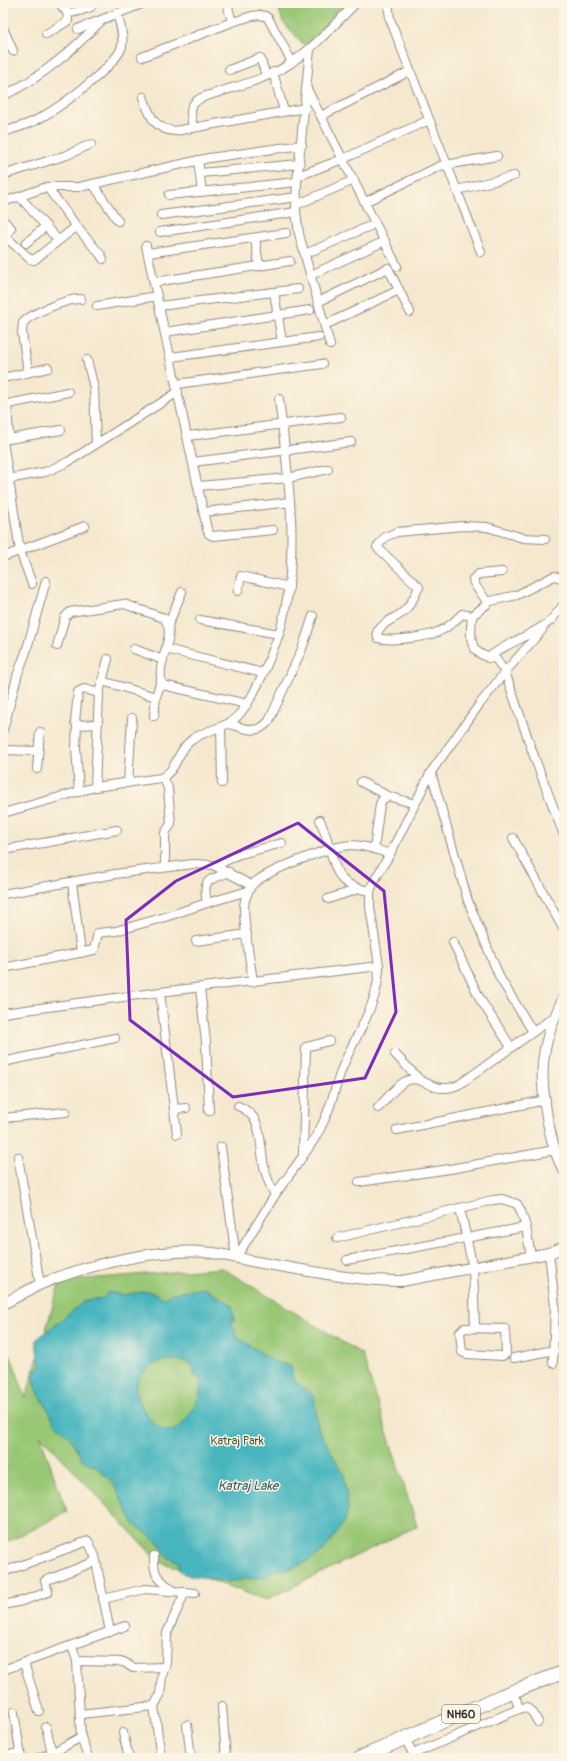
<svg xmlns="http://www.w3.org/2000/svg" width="567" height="1761" viewBox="0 0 567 1761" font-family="Pangolin,sans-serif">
<rect width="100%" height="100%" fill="#fcf5e5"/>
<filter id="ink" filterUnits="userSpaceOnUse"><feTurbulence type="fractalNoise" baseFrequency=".025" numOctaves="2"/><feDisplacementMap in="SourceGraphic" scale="8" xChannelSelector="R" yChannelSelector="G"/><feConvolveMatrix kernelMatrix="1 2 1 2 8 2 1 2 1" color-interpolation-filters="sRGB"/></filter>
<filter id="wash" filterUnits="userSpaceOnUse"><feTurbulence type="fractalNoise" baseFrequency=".012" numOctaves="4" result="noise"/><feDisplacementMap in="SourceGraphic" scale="16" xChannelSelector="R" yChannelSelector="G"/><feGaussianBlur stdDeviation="0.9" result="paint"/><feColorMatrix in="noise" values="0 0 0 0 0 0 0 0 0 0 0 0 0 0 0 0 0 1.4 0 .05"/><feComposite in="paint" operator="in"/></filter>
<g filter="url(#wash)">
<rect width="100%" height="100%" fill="#f5e8cf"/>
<g fill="#99c775" stroke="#627950">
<polygon points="277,3 353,3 313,42 311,40 305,46 283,22"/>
<polygon points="222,1268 362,1354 417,1526 266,1600 158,1561 40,1435 67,1512 3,1544 3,1355 10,1354 26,1398 60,1281"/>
</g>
<path fill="#47b6bf" stroke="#397075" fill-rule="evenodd" d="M204 1288 232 1305 234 1319 230 1324 235 1328 237 1337 275 1362 291 1366 293 1380 314 1396 318 1428 344 1475 348 1507 345 1521 324 1550 307 1562 290 1569 272 1571 268 1576 227 1582 184 1574 177 1568 180 1563 166 1556 159 1543 133 1523 114 1484 95 1466 83 1461 71 1439 55 1423 36 1388 33 1370 41 1367 38 1357 36 1340 86 1300 104 1298 108 1292 122 1295 149 1291 164 1298 173 1293ZM175 1360C185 1361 196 1363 194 1375L200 1379C203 1393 197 1401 190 1413 186 1421 179 1429 170 1431 154 1432 135 1402 136 1388 136 1376 149 1365 159 1362 164 1360 170 1360 175 1360Z"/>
</g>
<g filter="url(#ink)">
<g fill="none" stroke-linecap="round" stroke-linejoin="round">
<g stroke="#908a7d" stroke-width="10">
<g id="minor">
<path d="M60 3C67 19 78 11 91 7"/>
<polyline points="227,3 232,22 252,16 260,15 265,16 268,18 292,62"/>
<polyline points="388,3 390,19 481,252"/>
<polyline points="3,28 13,51"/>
<polyline points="78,29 144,3"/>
<polyline points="46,34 68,21 67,12"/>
<polyline points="310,49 297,182 296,212 299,234 330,345"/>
<polyline points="142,57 232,22"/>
<polyline points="229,70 260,58 266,75"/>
<polyline points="273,72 284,111"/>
<polyline points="307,89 397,266"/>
<path d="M3 96C42 77 72 51 102 20"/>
<path d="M143 97C150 115 153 129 175 131L305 108"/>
<polyline points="321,116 410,71"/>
<path d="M193 128C191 113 187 106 201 98 228 88 264 81 288 65 314 48 334 25 356 3"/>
<path d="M3 132C15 128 29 125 40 118 59 108 113 68 121 49 125 39 120 24 117 13"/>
<polyline points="198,160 202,192"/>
<polyline points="200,173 300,164"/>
<polyline points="3,175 67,155 91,144"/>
<polyline points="298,176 343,159 429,120"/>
<polyline points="93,184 118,221"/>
<polyline points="47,187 80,231 101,255 103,259"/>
<polyline points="457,190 514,176"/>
<polyline points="169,195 297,182"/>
<polyline points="20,197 58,240"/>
<polyline points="3,202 47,187 79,187 209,158 302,145"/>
<polyline points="365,202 440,166 497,156"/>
<polyline points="296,205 354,180"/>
<polyline points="161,215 297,197"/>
<polyline points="3,220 11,228 3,240"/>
<polyline points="160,232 296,212"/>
<polyline points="255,238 259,266"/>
<polyline points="3,240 7,238 30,259 34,260 77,226"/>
<polyline points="26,243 46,226"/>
<polyline points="146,246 207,529 209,534 213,536 273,530"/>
<polyline points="148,253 286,233"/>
<polyline points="305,254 370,226"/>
<polyline points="311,275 385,241"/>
<polyline points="154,282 290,261"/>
<polyline points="274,292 282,342"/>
<polyline points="318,302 388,268 410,312"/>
<polyline points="97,306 157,296"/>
<polyline points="159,306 298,289"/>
<polyline points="325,325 399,290"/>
<polyline points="165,332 310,310"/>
<polyline points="171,357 319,337"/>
<polyline points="87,360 94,388 96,444"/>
<path d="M28 372 22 333 23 323C31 313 69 298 81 299"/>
<polyline points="3,378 48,368"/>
<polyline points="177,384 322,364"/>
<polyline points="3,405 68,392"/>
<polyline points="188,436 341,417"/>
<polyline points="3,440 61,430"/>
<polyline points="3,440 9,436 7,405"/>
<polyline points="3,441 20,551 32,584"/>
<polyline points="193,462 351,442"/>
<polyline points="3,480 45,472 68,462 178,392"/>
<polyline points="198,486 288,478 328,469"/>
<polyline points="204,512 290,502"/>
<polyline points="3,557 85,526"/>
<path d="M502 572 479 574 473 579C474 589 485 594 487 604L472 616C470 639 468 655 496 659L505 672 535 759 564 835"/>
<polyline points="238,591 241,576 289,587"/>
<polyline points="487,602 517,595 554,576 564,579"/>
<path d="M472 616 462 614C456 620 450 626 442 630 430 637 391 642 378 638L377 632C386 620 391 621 402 613 410 607 415 596 419 587L377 547 385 537 397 532 463 526 487 527 523 538 545 539"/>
<polyline points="169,623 182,592"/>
<path d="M279 634C302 557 288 476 279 399"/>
<path d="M57 646 65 617 70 612 124 604 164 618C179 635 153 665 163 685L247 704"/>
<polyline points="134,649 163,660"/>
<polyline points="166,649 263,673"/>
<path d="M488 658C507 642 532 636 550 621 555 616 560 609 564 604"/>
<polyline points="102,681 156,697"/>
<polyline points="154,716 156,697 161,680"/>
<polyline points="77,724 76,748 79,792"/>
<polyline points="98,724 78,725 75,722 78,692 84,689 99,693"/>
<path d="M229 724C246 728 256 736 269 721L302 649 313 616"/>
<polyline points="221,727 222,783"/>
<polyline points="3,730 18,673 26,652 46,581"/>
<polyline points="3,750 38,751"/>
<polyline points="37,769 40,732"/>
<polyline points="431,772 468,901 500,978 533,1032"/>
<polyline points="163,777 168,788 171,824 165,833 165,867"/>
<polyline points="361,782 388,796"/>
<polyline points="128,783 132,718"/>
<polyline points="95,787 99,693 108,659"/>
<path d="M3 813 95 787 161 778C177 770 176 755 188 743 199 732 217 730 229 723 250 712 271 656 279 634L200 620"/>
<path d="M320 820C324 830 328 840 330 850 338 877 340 886 370 891"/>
<polyline points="513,838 564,930"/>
<polyline points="374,849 380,804 382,800 388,796 415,804"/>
<polyline points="3,850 117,830"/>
<polyline points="216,866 237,855 282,843"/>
<polyline points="72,882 81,953"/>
<polyline points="3,894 115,874 193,864 213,865 251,885"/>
<polyline points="328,899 359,889"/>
<polyline points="207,903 248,891"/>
<polyline points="196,941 247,934"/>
<polyline points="453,942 480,999 511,1047"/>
<path d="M3 968 94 950 98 933 116 931 165 917 207 903C202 878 208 881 229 872"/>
<path d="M253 982C251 964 241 915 245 900 247 895 249 888 253 884 268 870 331 846 351 845 365 845 377 850 390 854"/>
<polyline points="200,988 206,1042 209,1111"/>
<polyline points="160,992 177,1134"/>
<polyline points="3,1013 160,992 379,966 370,907 370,891 374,881 390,854 431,772 479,705 505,672 542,630"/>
<polyline points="395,1054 418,1078"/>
<polyline points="3,1062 115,1038"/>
<path d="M378 1108C386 1100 395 1087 404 1082 424 1071 431 1098 460 1084L554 1017"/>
<polyline points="175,1109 186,1108"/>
<polyline points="3,1118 66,1112"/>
<polyline points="397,1130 546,1100"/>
<polyline points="221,1147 236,1258"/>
<polyline points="303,1153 306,1047 329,1041"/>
<polyline points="18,1157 40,1284"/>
<polyline points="359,1182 450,1169 555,1150"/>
<path d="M275 1195C291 1171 315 1144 326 1116 334 1098 337 1077 346 1059 360 1028 379 1001 379 966"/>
<polyline points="460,1208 473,1268 475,1328"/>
<polyline points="337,1238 493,1200 502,1199 517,1204 521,1211 526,1227 531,1257"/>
<polyline points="549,1253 555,1306 553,1363"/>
<path d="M236 1258 275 1195C270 1186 266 1176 264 1166 259 1144 264 1115 238 1106"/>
<polyline points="347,1260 526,1227"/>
<polygon points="464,1328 505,1329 506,1354 502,1356 467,1354 462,1352 460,1332"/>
<polyline points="514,1358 554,1350"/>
<path d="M154 1556C153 1577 159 1579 174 1591"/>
<polyline points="3,1572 88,1541 95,1556 110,1632"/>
<polyline points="103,1599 145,1589 195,1593"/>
<polyline points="3,1605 22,1601 48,1592 45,1581 96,1561"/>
<polyline points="72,1646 77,1661 81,1737 88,1758"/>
<polyline points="77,1661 124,1662 133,1668 165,1667"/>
<polyline points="24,1663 39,1711"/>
<polyline points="3,1670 125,1626"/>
<polyline points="514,1691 519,1709 526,1707 533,1713 538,1722"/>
<polyline points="222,1706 226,1758"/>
<polyline points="14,1712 21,1758"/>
<polyline points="80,1714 154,1706"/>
<polyline points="187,1725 191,1758"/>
<polyline points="46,1727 52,1753"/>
<polyline points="123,1733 129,1758"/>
<polyline points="405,1738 413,1754 519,1709"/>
<polyline points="3,1756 20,1753"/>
<polyline points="38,1758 52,1753 81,1737"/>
<polyline points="161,1758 154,1706 160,1695 162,1676 166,1663 167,1633 185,1592"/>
</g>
</g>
<g stroke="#908a7d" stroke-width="12">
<g id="tertiary">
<path d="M564 997C555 1016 547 1034 544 1055 539 1083 549 1146 564 1170"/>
<path d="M3 1304C15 1298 28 1290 41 1284 86 1265 164 1246 213 1253 225 1255 238 1258 251 1261 299 1269 353 1281 402 1281L549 1253 564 1247"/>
</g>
</g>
<g stroke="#908a7d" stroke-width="15">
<polyline id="trunk" points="360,1758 501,1696 564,1672"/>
</g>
<use href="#minor" stroke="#fff" stroke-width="8"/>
<use href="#tertiary" stroke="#fff" stroke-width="10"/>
<use href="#trunk" stroke="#fff" stroke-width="13"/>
</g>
</g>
<path fill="none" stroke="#7b2cbf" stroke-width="3" stroke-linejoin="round" d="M298 823 384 891 396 1012 365 1078 233 1097 130 1020 126 920 176 881Z"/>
<g text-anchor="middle" stroke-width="3" stroke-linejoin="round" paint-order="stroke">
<rect fill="#fcf5e5" stroke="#6a6863" stroke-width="1" x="442" y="1705" width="38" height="18" rx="3"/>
<g font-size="11" font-weight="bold" fill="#2b2b2b">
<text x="461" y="1718">NH60</text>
</g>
<g font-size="12" fill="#4c5a41" stroke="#fcf5e5">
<text x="237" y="1445">Katraj Park</text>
</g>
<g font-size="13" font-style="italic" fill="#355c5f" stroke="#fcf5e5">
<text x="248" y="1490">Katraj Lake</text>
</g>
</g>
<rect width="567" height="1761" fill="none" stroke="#fcf5e5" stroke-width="16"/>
</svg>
